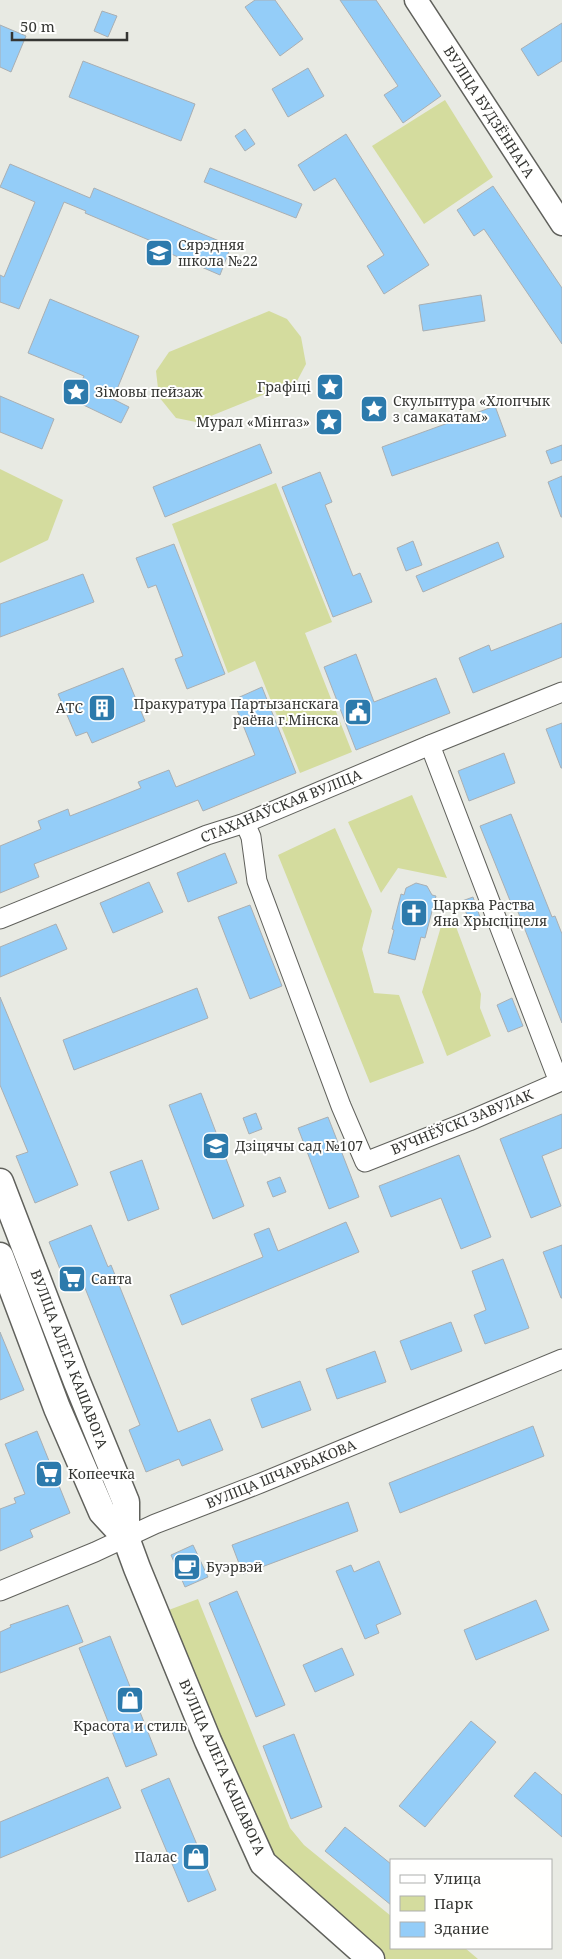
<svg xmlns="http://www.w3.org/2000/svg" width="562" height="1959" viewBox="0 0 562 1959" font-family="'Noto Serif',serif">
<rect width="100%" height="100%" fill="#e8eae3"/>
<g fill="#d4dc9e">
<polygon points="445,100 493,177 424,224 372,146"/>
<polygon points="269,311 287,319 301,337 306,364 297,381 196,422 176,418 159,397 156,371 169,352"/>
<polygon points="0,469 63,500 48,540 0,563"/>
<polygon points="276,483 332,622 305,633 352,752 300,773 255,661 228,673 172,524"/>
<polygon points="412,795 447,878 398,868 381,893 348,822"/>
<polygon points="335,828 372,911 362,949 374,993 399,995 424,1063 370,1083 278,855"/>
<polygon points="444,916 452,916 481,994 480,1008 491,1036 447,1056 422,992"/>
<polygon points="198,1599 290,1828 304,1845 391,1916 391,1948 465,1948 478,1959 381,1959 273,1865 166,1611"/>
</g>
<g fill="#94cdf8" stroke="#a9afb3">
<polygon points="255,0 275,0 303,39 280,56 245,7"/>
<polygon points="340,0 376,0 441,96 403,123 384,95 398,86"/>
<polygon points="102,11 117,16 108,37 94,31"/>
<polygon points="562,23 562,61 538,76 521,49"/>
<polygon points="0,25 26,36 11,72 0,67"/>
<polygon points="83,61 195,104 181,141 69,97"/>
<polygon points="308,68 324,96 288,117 272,89"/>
<polygon points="245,129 255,144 245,151 235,136"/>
<polygon points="346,134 429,265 384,294 367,266 384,255 335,178 314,191 298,165"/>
<polygon points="10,164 90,198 94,188 231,246 220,275 162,250 163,246 85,213 86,211 64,202 19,309 0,302 0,275 4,277 35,202 0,187"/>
<polygon points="210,168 302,204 296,218 204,182"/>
<polygon points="493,186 562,288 562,344 484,229 474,236 457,210"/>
<polygon points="481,295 485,321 423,331 419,305"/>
<polygon points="50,299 139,336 113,399 129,407 121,423 73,400 84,376 28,353"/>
<polygon points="0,396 54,419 42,449 0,432"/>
<polygon points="495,406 506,436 392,476 382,447"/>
<polygon points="260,444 272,473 165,517 153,487"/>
<polygon points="562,445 562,460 551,464 546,451"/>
<polygon points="320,472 332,502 325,505 353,576 360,573 372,602 333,617 282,487"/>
<polygon points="562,476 562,517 561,517 548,482"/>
<polygon points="413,541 422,565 406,571 397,548"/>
<polygon points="498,542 504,557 423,592 416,576"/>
<polygon points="174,544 225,674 187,689 175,659 183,656 156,585 148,588 136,558"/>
<polygon points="83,574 94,602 0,637 0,604"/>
<polygon points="562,623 562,657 473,693 459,658 489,645 491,651"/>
<polygon points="356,654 374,702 436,678 450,713 356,750 324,667"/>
<polygon points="123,668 145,721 92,743 87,732 76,736 58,694"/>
<polygon points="262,687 296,773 203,811 198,800 34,864 39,877 0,893 0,846 41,829 38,821 68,809 70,816 106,802 141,788 138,782 169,770 176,787 255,755 233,700"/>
<polygon points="562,723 562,768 561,768 546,729"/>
<polygon points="504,753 515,783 469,801 458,771"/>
<polygon points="511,814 552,917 555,916 562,934 562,1023 516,907 513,908 480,826"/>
<polygon points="225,853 237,883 188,902 177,873"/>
<polygon points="149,882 163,912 113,933 100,903"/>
<polygon points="416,883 427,886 432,895 436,896 425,938 421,937 415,960 388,953 394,930 392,929 401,894 404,895 406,888"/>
<polygon points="473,897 481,920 470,924 462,901"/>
<polygon points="250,905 282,986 250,999 218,917"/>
<polygon points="56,924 67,949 0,977 0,947"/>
<polygon points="197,988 208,1018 74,1070 63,1040"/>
<polygon points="0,997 78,1185 35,1203 16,1156 28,1152 0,1085"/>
<polygon points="512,998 523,1026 508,1032 497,1005"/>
<polygon points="201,1093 244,1206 213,1219 169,1105"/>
<polygon points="256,1113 262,1129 249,1134 243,1118"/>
<polygon points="562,1114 562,1148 542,1156 561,1206 531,1218 500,1139"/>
<polygon points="328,1117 359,1197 329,1209 298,1128"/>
<polygon points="459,1155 491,1237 461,1249 441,1198 391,1217 379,1186"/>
<polygon points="142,1160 159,1209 128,1221 110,1172"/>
<polygon points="280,1177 286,1192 273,1197 267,1182"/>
<polygon points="346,1222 359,1252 182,1325 170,1295 263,1257 254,1234 269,1228 278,1251"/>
<polygon points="91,1225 108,1267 111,1265 178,1432 210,1419 223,1450 182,1466 179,1459 146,1472 129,1430 140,1425 83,1283 68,1289 49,1242"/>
<polygon points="562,1245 562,1298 561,1298 543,1252"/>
<polygon points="503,1259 529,1328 485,1344 474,1315 486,1310 472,1271"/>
<polygon points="451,1322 462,1351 411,1370 400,1341"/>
<polygon points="0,1332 24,1390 0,1400"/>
<polygon points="375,1351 386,1382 337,1399 326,1369"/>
<polygon points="300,1381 311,1410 262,1428 251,1399"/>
<polygon points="533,1426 544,1456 400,1513 389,1483"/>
<polygon points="37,1431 70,1513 30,1530 33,1537 0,1551 0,1509 16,1503 14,1498 25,1494 5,1444"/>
<polygon points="348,1502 358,1531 243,1574 232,1545"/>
<polygon points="193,1545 208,1577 185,1587 171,1555"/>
<polygon points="379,1561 401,1614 376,1625 379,1633 365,1639 336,1571 351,1565 354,1572"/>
<polygon points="237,1591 285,1705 256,1717 209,1603"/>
<polygon points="536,1600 549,1630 476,1660 464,1630"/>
<polygon points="68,1605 83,1642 0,1673 0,1632 11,1627 10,1625"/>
<polygon points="110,1636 157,1755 126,1767 79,1648"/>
<polygon points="342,1648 354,1675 315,1692 303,1665"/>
<polygon points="471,1721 496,1742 425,1827 399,1806"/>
<polygon points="294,1734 322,1807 291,1819 263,1746"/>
<polygon points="535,1772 562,1795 562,1837 514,1796"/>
<polygon points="108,1777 121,1808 0,1858 0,1822"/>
<polygon points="169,1778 216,1890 188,1902 141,1790"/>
<polygon points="345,1827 391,1864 391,1905 325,1851"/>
</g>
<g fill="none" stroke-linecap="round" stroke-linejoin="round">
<g stroke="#60615c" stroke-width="21">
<g id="minor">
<polyline points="245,823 251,837 257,881 341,1106 365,1162 469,1121 559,1082 430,745"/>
<polyline points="0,919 207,835 245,823 430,745 562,692"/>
<polyline points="0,1591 95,1552 155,1524 261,1483 562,1359"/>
</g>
</g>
<g stroke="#60615c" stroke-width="25">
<polyline id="tertiary" points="416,0 562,224"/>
</g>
<g stroke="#60615c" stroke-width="29">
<g id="secondary">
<polyline points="0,1182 77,1382 126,1502 126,1538 137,1568 208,1741 263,1863 371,1959"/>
<polyline points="0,1256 57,1408 102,1512 126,1538"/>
</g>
</g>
<use href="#minor" stroke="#fff" stroke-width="19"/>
<use href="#tertiary" stroke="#fff" stroke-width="22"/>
<use href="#secondary" stroke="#fff" stroke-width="26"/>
</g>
<defs>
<g id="school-square" transform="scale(1.4375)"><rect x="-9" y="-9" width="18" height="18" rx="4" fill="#2c7aac" stroke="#fffffe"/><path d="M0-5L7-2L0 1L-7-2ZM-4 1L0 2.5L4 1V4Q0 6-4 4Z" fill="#fff"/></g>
<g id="sight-square" transform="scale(1.4375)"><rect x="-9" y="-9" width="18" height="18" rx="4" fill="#2c7aac" stroke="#fffffe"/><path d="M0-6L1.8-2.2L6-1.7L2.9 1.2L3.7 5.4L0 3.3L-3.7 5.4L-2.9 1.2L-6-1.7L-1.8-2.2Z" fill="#fff"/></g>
<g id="building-square" transform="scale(1.4375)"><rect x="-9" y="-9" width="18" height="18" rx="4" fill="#2c7aac" stroke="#fffffe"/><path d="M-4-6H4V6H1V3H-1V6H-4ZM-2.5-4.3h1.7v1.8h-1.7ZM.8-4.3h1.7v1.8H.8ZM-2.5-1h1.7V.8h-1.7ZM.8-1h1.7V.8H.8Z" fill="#fff"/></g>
<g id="civic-square" transform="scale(1.4375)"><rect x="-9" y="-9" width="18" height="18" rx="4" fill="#2c7aac" stroke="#fffffe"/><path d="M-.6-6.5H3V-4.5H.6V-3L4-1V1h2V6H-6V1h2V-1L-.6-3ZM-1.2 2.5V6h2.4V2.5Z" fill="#fff"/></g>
<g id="church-square" transform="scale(1.4375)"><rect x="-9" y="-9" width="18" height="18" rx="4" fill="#2c7aac" stroke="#fffffe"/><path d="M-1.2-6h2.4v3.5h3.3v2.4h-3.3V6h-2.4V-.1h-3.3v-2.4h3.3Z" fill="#fff"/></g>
<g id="supermarket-square" transform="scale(1.4375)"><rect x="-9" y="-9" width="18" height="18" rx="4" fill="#2c7aac" stroke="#fffffe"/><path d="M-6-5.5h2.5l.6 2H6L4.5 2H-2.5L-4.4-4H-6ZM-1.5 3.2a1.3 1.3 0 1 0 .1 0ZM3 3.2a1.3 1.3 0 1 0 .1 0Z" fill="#fff"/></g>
<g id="cafe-square" transform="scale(1.4375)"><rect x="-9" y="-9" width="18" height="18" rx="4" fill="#2c7aac" stroke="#fffffe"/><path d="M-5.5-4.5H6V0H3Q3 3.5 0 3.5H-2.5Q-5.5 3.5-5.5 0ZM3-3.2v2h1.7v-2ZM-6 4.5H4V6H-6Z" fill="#fff"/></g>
<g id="shop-square" transform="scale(1.4375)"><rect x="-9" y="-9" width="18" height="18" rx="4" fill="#2c7aac" stroke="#fffffe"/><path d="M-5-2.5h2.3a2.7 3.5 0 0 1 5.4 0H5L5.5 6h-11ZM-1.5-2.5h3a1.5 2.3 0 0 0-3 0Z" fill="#fff"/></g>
</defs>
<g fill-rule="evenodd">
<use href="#school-square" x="159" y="253"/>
<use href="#sight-square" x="330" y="387"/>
<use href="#sight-square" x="76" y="392"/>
<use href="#sight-square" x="374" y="409"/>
<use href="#sight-square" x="329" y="422"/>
<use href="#building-square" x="102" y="708"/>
<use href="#civic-square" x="358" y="712"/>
<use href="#church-square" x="414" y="913"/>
<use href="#school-square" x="216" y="1146"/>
<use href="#supermarket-square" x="72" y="1279"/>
<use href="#supermarket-square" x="49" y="1474"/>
<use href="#cafe-square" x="187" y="1567"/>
<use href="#shop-square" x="130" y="1700"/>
<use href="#shop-square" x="196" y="1857"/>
</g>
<g text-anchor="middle" stroke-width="4" stroke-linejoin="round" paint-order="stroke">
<g font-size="14" fill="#353633" stroke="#fffffe">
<text transform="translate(489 112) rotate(57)" y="5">ВУЛІЦА БУДЗЁННАГА</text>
<text transform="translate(281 806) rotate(-22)" y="5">СТАХАНАЎСКАЯ ВУЛІЦА</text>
<text transform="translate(462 1122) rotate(-22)" y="5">ВУЧНЁЎСКІ ЗАВУЛАК</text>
<text transform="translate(69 1359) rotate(69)" y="5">ВУЛІЦА АЛЕГА КАШАВОГА</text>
<text transform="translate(281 1474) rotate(-22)" y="5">ВУЛІЦА ШЧАРБАКОВА</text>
<text transform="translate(222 1767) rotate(66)" y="5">ВУЛІЦА АЛЕГА КАШАВОГА</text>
</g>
<g font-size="14" fill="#353633" stroke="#fffffe" text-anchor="start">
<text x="178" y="250">Сярэдняя<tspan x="178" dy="16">школа №22</tspan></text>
<text x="311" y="392" text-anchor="end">Графіці</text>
<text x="95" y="397">Зімовы пейзаж</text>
<text x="393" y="406">Скульптура «Хлопчык<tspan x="393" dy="16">з самакатам»</tspan></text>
<text x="310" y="427" text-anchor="end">Мурал «Мінгаз»</text>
<text x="339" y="709" text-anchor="end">Пракуратура Партызанскага<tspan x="339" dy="16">раёна г.Мінска</tspan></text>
<text x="83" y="713" text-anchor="end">АТС</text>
<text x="433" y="910">Царква Раства<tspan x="433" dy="16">Яна Хрысціцеля</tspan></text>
<text x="235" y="1151">Дзіцячы сад №107</text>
<text x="91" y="1284">Санта</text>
<text x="68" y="1479">Копеечка</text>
<text x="206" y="1572">Буэрвэй</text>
<text x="130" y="1731" text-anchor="middle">Красота и стиль</text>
<text x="177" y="1862" text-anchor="end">Палас</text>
</g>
</g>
<rect x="390" y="1859" width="162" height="90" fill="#fffffe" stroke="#aeafad"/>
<rect x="400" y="1875" width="25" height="8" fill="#ffffff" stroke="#aeafad"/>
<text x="434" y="1884" font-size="15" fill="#353633">Улица</text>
<rect x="400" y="1896" width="25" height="15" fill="#d4dc9e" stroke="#aeafad"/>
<text x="434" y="1909" font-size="15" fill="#353633">Парк</text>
<rect x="400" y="1922" width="25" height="15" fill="#94cdf8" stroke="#aeafad"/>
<text x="434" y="1934" font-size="15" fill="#353633">Здание</text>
<path d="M12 32v8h115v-8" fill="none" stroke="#353633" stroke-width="2.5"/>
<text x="20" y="32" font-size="15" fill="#353633" stroke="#fffffe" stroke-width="4" paint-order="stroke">50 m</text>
</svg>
